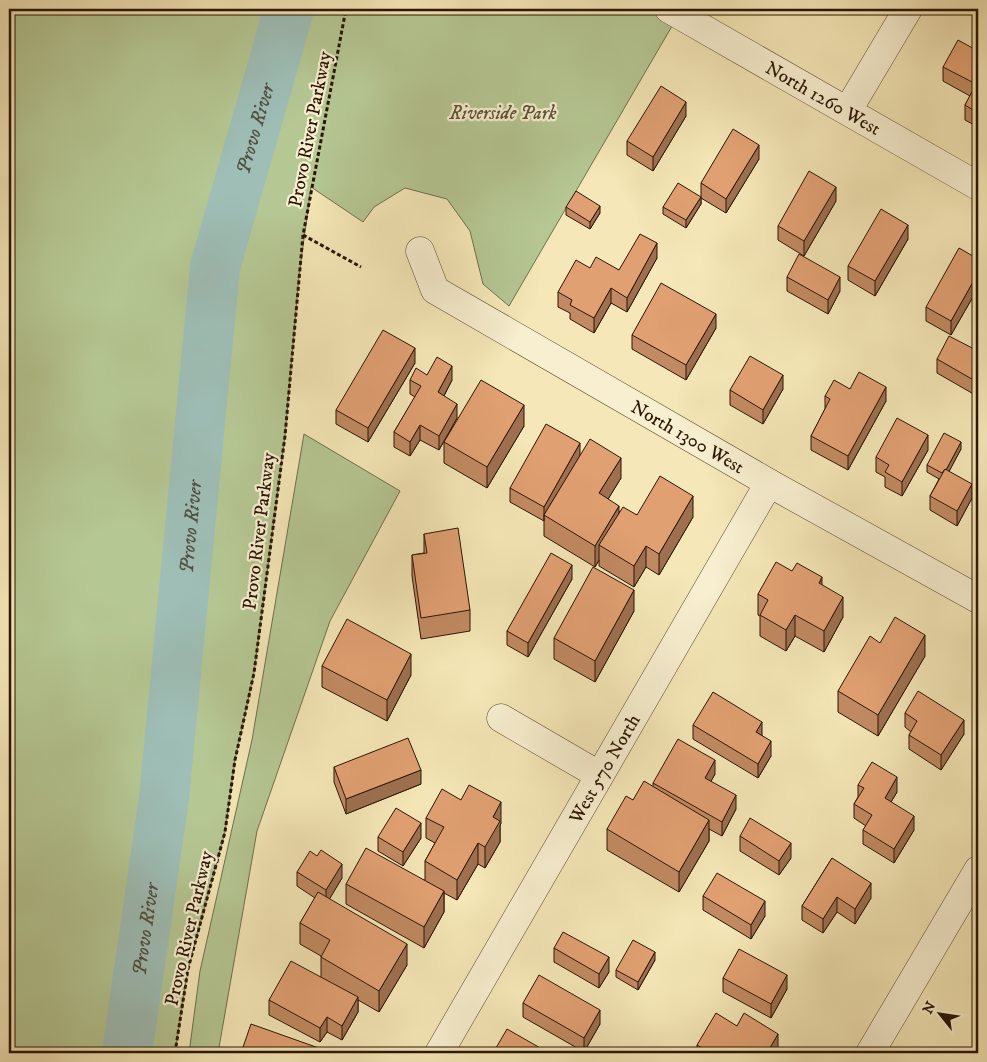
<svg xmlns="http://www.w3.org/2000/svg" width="987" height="1062" viewBox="0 0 987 1062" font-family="'IM FELL DW Pica',serif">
<rect width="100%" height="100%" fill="#f5e7b7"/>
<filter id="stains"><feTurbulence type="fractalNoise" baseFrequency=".004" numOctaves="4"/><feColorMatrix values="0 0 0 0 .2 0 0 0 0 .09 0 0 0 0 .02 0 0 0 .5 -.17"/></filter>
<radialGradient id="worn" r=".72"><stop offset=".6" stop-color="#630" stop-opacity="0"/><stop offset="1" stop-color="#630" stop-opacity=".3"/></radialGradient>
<g fill="#b5c793" stroke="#706e4c">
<polygon points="9,9 682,9 509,306 483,284 470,231 447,199 405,188 374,207 363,222 311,187 299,276 285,436 254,673 235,760 225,832 188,969 175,1053 9,1053"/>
<polygon points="304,434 400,491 330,621 257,831 218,1053 189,1053 200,971 252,740"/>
</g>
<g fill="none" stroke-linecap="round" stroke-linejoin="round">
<path stroke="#9ebeb6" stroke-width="50" id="s1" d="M127 1053 164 798 215 267 289 9"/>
<g stroke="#5d4a32" stroke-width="29">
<g id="minor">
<path id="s2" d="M669 9 978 186"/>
<polyline points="848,110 908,9"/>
<path id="s3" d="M420 251 435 290 769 483 978 599"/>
<polyline points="501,718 599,775"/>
<path id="s4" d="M439 1053 769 483"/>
</g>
</g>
<g stroke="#5d4a32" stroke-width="29">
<polyline id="tertiary" points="870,1053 978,870"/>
</g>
<g stroke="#2a1505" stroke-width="3" stroke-dasharray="4 2.5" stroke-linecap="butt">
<polyline points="303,235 361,267"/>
<polyline points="175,1053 188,969 225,832 235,760 254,673 285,436 303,235 346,9"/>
</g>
<use href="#minor" stroke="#f8efd0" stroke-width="28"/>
<use href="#tertiary" stroke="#f8efd0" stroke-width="28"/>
</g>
<g fill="#c28a62" stroke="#2a1505">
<polygon points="978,51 978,127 965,120 965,105 970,96 943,81 943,67"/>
<polygon points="686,116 653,171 627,155 627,141"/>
<polygon points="759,159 726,213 701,198 701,204 686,228 663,214 663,207 701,197 701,183"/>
<polygon points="836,201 804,256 778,240 778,226"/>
<polygon points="566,207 600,213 590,229 566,215"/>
<polygon points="908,239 875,296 848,280 848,266"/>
<polygon points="657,258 627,312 611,303 594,333 570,319 570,313 558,307 558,292 590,268 619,270"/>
<polygon points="978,259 978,288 951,335 926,321 926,307"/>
<polygon points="787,277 840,291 828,314 787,291"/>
<polygon points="716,328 686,380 632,349 632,335"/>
<polygon points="978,351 978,394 977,396 937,373 937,359"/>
<polygon points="415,363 368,442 336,424 336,410"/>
<polygon points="427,375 452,380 444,396 457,418 439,450 420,440 410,456 394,447 394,432 415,397 410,394 410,380"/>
<polygon points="783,389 763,424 730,405 730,390"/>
<polygon points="850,389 886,401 848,470 811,450 811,436 825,409 825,396"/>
<polygon points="524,426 487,488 444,463 444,442"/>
<polygon points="961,449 949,471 972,498 957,526 930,510 930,496 939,479 927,472 927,465"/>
<polygon points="928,450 902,496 885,487 885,477 876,472 876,457"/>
<polygon points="580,455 621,478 608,499 619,512 637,515 693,517 659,575 646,567 634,587 599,566 599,560 595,567 544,536 544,521 510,502 510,488"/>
<polygon points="424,534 470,610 470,631 421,639 412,576 412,555 424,553"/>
<polygon points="792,571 822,585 843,617 824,652 795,636 786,651 760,636 760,616 758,615 758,594"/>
<polygon points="572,579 528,657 507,645 507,631"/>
<polygon points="634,611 595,682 554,659 554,638"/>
<polygon points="880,643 925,656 878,736 838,712 838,691"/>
<polygon points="322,666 411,675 387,721 322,687"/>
<polygon points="905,713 964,734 941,770 909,749 909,735 911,732 905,727"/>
<polygon points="693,725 762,735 771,756 758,778 693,739"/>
<polygon points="334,767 421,784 346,814 334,782"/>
<polygon points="715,774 711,781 736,809 722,836 709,829 709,841 679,892 607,850 607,829 633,800 653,786 653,783"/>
<polygon points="858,785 897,792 891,802 914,830 894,863 863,844 863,830 866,826 854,818 854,804 858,797"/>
<polygon points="426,818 501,823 500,826 500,842 485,868 478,864 457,900 444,893 444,912 424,948 346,904 346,884 425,880 425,861 435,843 426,838"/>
<polygon points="740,836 791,858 779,875 740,851"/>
<polygon points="378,837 421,838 403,866 378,851"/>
<polygon points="832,858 871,898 855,924 837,912 823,933 802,920 802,906"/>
<polygon points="297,872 342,878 329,899 407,965 379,1012 358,1000 358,1012 342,1040 327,1032 320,1042 269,1015 269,1000 321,977 321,956 300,944 300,923 315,898 297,886"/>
<polygon points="703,896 765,916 751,939 703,910"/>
<polygon points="554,948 609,972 599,988 554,962"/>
<polygon points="655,960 638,990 616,977 616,970"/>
<polygon points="723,978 787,989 771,1018 723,992"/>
<polygon points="523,1003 600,1024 584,1052 523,1017"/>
<polygon points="737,1026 778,1048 775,1053 697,1053 697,1045"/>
</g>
<g fill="#9e7050" stroke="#2a1505">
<polygon points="686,102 686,116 653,171 653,157"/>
<polygon points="759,145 759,159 726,213 726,199"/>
<polygon points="836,187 836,201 804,256 804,241"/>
<polygon points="701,197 701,204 686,228 686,220"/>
<polygon points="600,206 600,213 590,229 590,222"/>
<polygon points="908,225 908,239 875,296 875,281"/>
<polygon points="657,243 657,258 627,312 627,298"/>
<polygon points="978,273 978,288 951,335 951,321"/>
<polygon points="840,277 840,291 828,314 828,300"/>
<polygon points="611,288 611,303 594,333 594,318"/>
<polygon points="716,314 716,328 686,380 686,365"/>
<polygon points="415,348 415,363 368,442 368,428"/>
<polygon points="452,366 452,380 438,407 438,392"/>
<polygon points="783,375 783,389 763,424 763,410"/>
<polygon points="978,380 978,394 977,396 977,382"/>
<polygon points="886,387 886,401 848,470 848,456"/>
<polygon points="457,404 457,418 439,450 439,436"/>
<polygon points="524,405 524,426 487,488 487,467"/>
<polygon points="420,425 420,440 410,456 410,442"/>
<polygon points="928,435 928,450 902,496 902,482"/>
<polygon points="961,442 961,449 944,481 944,474"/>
<polygon points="580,443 580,457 544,515 544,521 544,507"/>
<polygon points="621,458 621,478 599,514 599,493"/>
<polygon points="972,484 972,498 957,526 957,511"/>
<polygon points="693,496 693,517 659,575 659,554"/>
<polygon points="619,506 619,526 599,545 599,560 595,567 595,546"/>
<polygon points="646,546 646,567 634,587 634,566"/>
<polygon points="572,565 572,579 528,657 528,643"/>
<polygon points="822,577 822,598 819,583"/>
<polygon points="634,590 634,611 595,682 595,661"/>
<polygon points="843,597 843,617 824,652 824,631"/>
<polygon points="795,615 795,636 786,651 786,630"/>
<polygon points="925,635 925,656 878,736 878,715"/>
<polygon points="411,654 411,675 387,721 387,700"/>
<polygon points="964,720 964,734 941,770 941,755"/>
<polygon points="762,722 762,736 756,732"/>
<polygon points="771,741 771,756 758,778 758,764"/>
<polygon points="715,760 715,774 705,792 705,778"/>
<polygon points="421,770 421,784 346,814 346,799"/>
<polygon points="897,777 897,792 885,812 885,798"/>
<polygon points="736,795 736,809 722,836 722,822"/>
<polygon points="501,802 501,823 500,826 500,842 485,868 485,847 493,817"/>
<polygon points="914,816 914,830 894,863 894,849"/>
<polygon points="709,820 709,841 679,892 679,872"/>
<polygon points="421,823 421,838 403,866 403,852"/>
<polygon points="478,843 478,864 457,900 457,880"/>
<polygon points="791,843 791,858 779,875 779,861"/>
<polygon points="342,864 342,878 326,905 326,890"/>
<polygon points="871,883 871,898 855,924 855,909"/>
<polygon points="444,891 444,912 424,948 424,927"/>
<polygon points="837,897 837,912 823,933 823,919"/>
<polygon points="765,901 765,916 751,939 751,925"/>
<polygon points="407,944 407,965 379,1012 379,991"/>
<polygon points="655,952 655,960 638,990 638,982"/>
<polygon points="609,957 609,972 599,988 599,974"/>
<polygon points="787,975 787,989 771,1018 771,1004"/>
<polygon points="358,997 358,1012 342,1040 342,1026"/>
<polygon points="600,1010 600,1024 584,1052 584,1038"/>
<polygon points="327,1017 327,1032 320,1042 320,1028"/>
<polygon points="778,1034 778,1048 775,1053 767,1053"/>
</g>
<g fill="#e1a072" stroke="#2a1505">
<polygon points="958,40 978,51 978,113 965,105 976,84 943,67"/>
<polygon points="661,86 686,102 653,157 627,141"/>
<polygon points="733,129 759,145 726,199 701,183"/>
<polygon points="809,171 836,187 804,241 778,226"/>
<polygon points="678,183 701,197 686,220 663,207"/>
<polygon points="576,191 600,206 590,222 566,207"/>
<polygon points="881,209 908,225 875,281 848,266"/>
<polygon points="640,234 657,243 627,298 611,288 594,318 570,305 572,300 558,292 576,260 590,268 596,257 619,270"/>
<polygon points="959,248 978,259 978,273 951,321 926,307"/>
<polygon points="799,254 840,277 828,300 787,277"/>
<polygon points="661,283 716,314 686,365 632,335"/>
<polygon points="383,330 415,348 368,428 336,410"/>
<polygon points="949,336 978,351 978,380 977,382 937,359"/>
<polygon points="750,356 783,375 763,410 730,390"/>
<polygon points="437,357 452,366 438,392 457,404 439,436 420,425 410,442 394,432 421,386 410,380 416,368 427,375"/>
<polygon points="859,372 886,387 848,456 811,436 830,399 825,396 834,380 850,389"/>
<polygon points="481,380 524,405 487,467 444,442"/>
<polygon points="897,418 928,435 902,482 885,472 889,465 876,457"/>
<polygon points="546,424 580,443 544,507 510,488"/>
<polygon points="944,433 961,442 946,470 945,469 942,473 927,465"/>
<polygon points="590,439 621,458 599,493 619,506 595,546 544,515"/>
<polygon points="945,469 972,484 957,511 930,496"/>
<polygon points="660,476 693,496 659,554 646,546 634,566 599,545 623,507 637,515"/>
<polygon points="458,528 470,610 421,618 412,555 427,553 424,534"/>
<polygon points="551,553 572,565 528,643 507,631"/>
<polygon points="776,562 792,571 797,563 822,577 819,583 843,597 824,631 795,615 786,630 760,615 768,600 758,594"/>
<polygon points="593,567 634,590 595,661 554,638"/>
<polygon points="895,617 925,635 878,715 838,691 870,636 880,643"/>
<polygon points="347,619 411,654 387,700 322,666"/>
<polygon points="918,691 964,720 941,755 909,735 917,721 905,713"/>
<polygon points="713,692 762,722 756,732 771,741 758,764 693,725"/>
<polygon points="408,738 421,770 346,799 334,767"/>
<polygon points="678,739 715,760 705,778 736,795 722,822 653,783"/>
<polygon points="872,762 897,777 885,798 914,816 894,849 863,830 872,815 854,804 864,788 858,785"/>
<polygon points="644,781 709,820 679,872 607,829 626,796 633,800"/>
<polygon points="469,785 501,802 493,817 500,821 485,847 478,843 457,880 425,861 444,827 426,818 442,789 461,800"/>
<polygon points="396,808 421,823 403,852 378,837"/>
<polygon points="750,818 791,843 779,861 740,836"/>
<polygon points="366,848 444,891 424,927 346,884"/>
<polygon points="321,850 342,864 326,890 297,872 310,851 317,856"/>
<polygon points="832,858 871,883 855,909 837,897 823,919 802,906"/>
<polygon points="717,873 765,901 751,925 703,896"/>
<polygon points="318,892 407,944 379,991 321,957 330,940 300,923"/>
<polygon points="563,932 609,957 599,974 554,948"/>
<polygon points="633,940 655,952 638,982 616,970"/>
<polygon points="739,949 787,975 771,1004 723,978"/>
<polygon points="291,961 358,997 342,1026 327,1017 320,1028 269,1000"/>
<polygon points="539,975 600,1010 584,1038 523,1003"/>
<polygon points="716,1013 737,1026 744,1013 778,1034 767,1053 710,1053 697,1045"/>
<polygon points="251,1024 330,1052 330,1053 241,1053"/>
<polygon points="507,1029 549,1053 493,1053"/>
</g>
<g text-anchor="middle" stroke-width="4.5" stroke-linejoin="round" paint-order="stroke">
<g font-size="19" fill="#2a1505" stroke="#f8efd0">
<text dy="7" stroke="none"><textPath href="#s2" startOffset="178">North 1260 West</textPath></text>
<text transform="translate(309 129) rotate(-79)" y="7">Provo River Parkway</text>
<text dy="7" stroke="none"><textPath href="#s3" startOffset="334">North 1300 West</textPath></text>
<text transform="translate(258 531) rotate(-83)" y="7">Provo River Parkway</text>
<text dy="7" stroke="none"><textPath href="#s4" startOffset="329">West 570 North</textPath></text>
<text transform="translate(188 928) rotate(-77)" y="7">Provo River Parkway</text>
</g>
<g font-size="19" font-style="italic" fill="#5b5337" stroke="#f8efd0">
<text x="503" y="119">Riverside Park</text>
</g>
<g font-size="20" font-style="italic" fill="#535043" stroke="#f8efd0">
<text dy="7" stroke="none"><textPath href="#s1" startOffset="935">Provo River</textPath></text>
<text dy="7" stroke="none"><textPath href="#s1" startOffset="530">Provo River</textPath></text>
<text dy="7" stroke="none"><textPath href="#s1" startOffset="125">Provo River</textPath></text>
</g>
</g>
<rect width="987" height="1062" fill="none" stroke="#f5e7b7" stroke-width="30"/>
<rect x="10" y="10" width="967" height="1042" fill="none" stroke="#2a1505" stroke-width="2.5"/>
<rect x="15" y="15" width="957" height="1032" fill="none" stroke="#2a1505"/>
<g transform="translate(940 1014) rotate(300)" stroke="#f8efd0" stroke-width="4" paint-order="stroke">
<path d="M0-4L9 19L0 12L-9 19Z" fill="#2a1505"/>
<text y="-8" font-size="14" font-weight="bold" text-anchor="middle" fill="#2a1505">N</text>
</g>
<rect width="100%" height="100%" filter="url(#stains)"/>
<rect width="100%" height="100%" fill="url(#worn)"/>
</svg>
